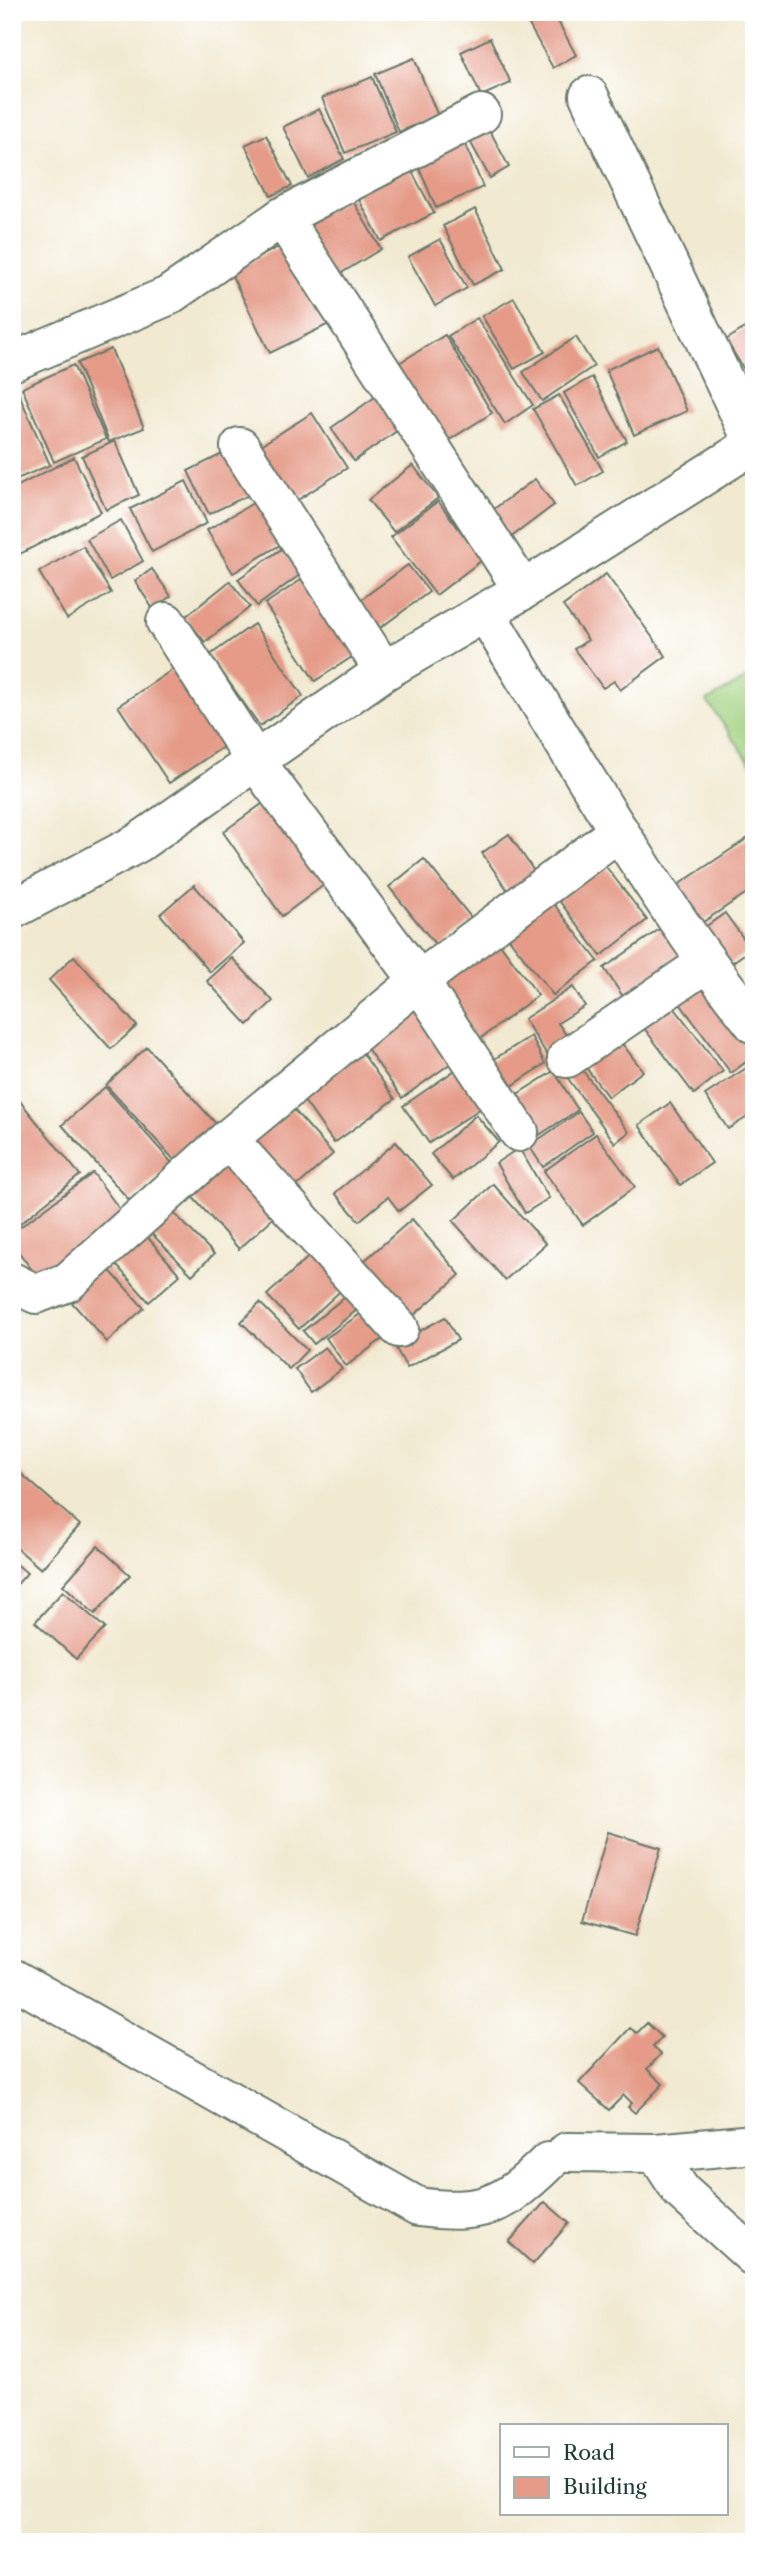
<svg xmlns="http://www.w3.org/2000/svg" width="766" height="2554" viewBox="0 0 766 2554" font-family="'Libre Caslon Text',serif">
<rect width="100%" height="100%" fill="#fff"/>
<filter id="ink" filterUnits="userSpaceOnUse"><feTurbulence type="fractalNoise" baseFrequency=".0143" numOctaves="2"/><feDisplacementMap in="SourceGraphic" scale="14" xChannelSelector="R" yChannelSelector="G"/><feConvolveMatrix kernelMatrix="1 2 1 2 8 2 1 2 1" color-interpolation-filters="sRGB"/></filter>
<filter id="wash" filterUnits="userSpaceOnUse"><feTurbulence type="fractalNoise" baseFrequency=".00686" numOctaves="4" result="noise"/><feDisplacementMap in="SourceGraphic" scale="28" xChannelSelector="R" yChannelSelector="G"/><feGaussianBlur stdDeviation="1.57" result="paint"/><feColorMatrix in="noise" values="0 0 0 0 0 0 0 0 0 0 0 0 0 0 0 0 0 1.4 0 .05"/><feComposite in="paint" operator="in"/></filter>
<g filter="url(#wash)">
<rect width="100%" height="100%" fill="#f1e9d0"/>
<polygon fill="#a0d17f" stroke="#60875a" stroke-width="2" points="754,674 754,768 707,701"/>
<g id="blocks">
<g fill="#e59b88">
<polygon points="553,12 576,55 553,68 529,25"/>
<polygon points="490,38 511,83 481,96 461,52"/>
<polygon points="414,58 438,116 399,132 375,74"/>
<polygon points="372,77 396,132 345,153 322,98"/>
<polygon points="319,109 344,159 308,178 283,127"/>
<polygon points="486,123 509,167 490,178 466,134"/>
<polygon points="459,130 483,187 436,208 412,151"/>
<polygon points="266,135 292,186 271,196 245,145"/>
<polygon points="408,164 434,213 381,241 355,192"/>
<polygon points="350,196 381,249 333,278 301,224"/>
<polygon points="475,209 505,269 473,285 443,226"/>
<polygon points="440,239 467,288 435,306 408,257"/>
<polygon points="288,242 329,324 270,353 230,272"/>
<polygon points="514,298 545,352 514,369 482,316"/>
<polygon points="477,318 533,405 505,424 448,336"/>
<polygon points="754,322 754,365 745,371 726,340"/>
<polygon points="445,335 492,413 438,447 391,368"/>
<polygon points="576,337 594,366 542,401 523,372"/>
<polygon points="658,346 687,411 634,435 606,370"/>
<polygon points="111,349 144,428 109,442 77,363"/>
<polygon points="73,365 106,439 54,462 22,388"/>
<polygon points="592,377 627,441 599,457 564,393"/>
<polygon points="15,385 50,465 12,481 12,386"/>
<polygon points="378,395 401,428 354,461 331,428"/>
<polygon points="559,395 603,471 577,486 533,409"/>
<polygon points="312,413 347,468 290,505 255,449"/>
<polygon points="115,441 139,495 106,510 82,456"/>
<polygon points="230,450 251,494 209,514 188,471"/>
<polygon points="74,457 101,512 20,554 12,540 12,489"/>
<polygon points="413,465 438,498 394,532 368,500"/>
<polygon points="535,479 554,505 510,538 491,511"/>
<polygon points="186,481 207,523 152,552 130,509"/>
<polygon points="260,499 285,542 233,573 207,530"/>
<polygon points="438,501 482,560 436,595 391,537"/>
<polygon points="121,520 143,561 110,580 87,539"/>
<polygon points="83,546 111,593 67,619 39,572"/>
<polygon points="283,548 301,574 257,606 238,579"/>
<polygon points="408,565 429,592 380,628 359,601"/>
<polygon points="152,569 171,596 153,609 135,581"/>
<polygon points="606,574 666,656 620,690 614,681 603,688 574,649 588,640 563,606"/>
<polygon points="307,576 358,653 315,681 265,604"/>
<polygon points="230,581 250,607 205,642 185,617"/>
<polygon points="254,624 303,696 260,726 210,655"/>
<polygon points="181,664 232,741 169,783 118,706"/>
<polygon points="269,799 328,882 282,916 223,832"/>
<polygon points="509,834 540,880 513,898 482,853"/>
<polygon points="754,834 754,888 697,926 672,889"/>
<polygon points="597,855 647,920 601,956 551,890"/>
<polygon points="424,859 474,921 439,949 389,887"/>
<polygon points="194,885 244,943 210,972 160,914"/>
<polygon points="546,894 598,961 553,995 501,928"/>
<polygon points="725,913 751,949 723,969 697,933"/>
<polygon points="667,924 689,958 626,1001 604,968"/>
<polygon points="492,933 538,995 477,1041 431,979"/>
<polygon points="74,956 137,1026 111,1049 49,980"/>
<polygon points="232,958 273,1001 248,1025 207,981"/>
<polygon points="708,974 754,1036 754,1056 731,1073 676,998"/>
<polygon points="573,987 585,1006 558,1023 570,1041 548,1056 524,1019"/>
<polygon points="415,993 461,1056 402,1098 357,1034"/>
<polygon points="670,1002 723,1071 694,1094 641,1024"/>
<polygon points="614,1033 643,1071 608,1097 579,1058"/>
<polygon points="531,1036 545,1064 506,1090 488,1063"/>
<polygon points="356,1044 395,1099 334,1143 295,1088"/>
<polygon points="147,1047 218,1126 177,1163 106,1085"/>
<polygon points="574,1059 629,1132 615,1143 561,1069"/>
<polygon points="754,1063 754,1113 728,1129 705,1095"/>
<polygon points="464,1064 490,1102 429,1143 403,1106"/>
<polygon points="554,1071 578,1110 533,1139 508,1100"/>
<polygon points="105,1087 172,1163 130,1201 62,1125"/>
<polygon points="15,1095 80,1175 12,1230 12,1096"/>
<polygon points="287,1102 333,1154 286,1196 240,1144"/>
<polygon points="670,1103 712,1163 680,1185 639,1125"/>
<polygon points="579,1112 593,1132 543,1167 529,1146"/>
<polygon points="476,1115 499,1142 453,1180 431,1154"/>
<polygon points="596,1134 635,1187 583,1225 544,1171"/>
<polygon points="396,1142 432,1185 399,1211 388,1197 359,1221 335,1193"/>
<polygon points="519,1148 549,1198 525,1213 496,1163"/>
<polygon points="231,1155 282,1210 239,1249 189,1193"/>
<polygon points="93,1173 126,1218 41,1282 12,1243 12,1233"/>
<polygon points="493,1184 546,1244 505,1280 453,1221"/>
<polygon points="173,1212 214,1254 192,1275 151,1233"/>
<polygon points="412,1219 460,1275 405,1323 356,1268"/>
<polygon points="144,1233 180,1275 149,1302 112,1260"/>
<polygon points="317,1249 348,1284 299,1329 267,1295"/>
<polygon points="104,1264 144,1308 107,1342 67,1297"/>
<polygon points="352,1291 363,1305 314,1344 303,1331"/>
<polygon points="260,1303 307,1350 289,1369 241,1322"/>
<polygon points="366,1310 385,1337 346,1366 326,1338"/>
<polygon points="445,1317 458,1340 407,1368 394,1345"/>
<polygon points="325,1347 342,1369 311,1392 295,1369"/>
<polygon points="18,1471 80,1525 41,1569 12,1544 12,1477"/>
<polygon points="98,1546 130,1575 95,1614 63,1585"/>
<polygon points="12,1560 27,1573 12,1590"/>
<polygon points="63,1591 105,1628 76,1659 35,1622"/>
<polygon points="608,1832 661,1848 635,1936 582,1921"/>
<polygon points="647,2023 662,2037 653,2047 661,2054 647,2069 663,2084 635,2113 628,2107 632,2103 624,2095 609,2110 579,2083 630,2028 637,2033"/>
<polygon points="545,2202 569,2223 533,2264 509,2242"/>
</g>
</g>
</g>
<g filter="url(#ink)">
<use href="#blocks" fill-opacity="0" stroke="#68796b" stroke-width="2"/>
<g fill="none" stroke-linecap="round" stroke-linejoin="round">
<g stroke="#68796b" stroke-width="42">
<g id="minor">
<polyline points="589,96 754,444"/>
<polyline points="282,217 523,590"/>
<polyline points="12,362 168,296 282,217 481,114"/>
<polyline points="240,447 384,671"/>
<path d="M485 612C570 752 652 895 754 1024"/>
<polyline points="166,622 256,762 419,981 519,1132"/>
<polyline points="12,910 138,843 384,671 523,590 754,444"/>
<polyline points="567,1058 706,963"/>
<polyline points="228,1139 399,1328"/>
<polyline points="12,1282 36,1294 68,1282 228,1139 419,981 619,831"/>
<path d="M12 1978 418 2207C482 2215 502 2207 548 2162"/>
<polyline points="567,2152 656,2153 754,2144"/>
<polyline points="656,2153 681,2191 754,2257"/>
</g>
</g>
<use href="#minor" stroke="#fff" stroke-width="38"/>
</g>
</g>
<rect width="766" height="2554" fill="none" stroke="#fff" stroke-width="42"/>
<rect x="500" y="2424" width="228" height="91" fill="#ffffff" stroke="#a5b1ae" stroke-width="2"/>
<rect x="514" y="2447" width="35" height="10" fill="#ffffff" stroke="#a5b1ae" stroke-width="2"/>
<text x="563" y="2460" font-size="21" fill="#1f3d34">Road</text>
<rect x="514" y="2477" width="35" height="21" fill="#e59b88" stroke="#a5b1ae" stroke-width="2"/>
<text x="563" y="2494" font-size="21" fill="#1f3d34">Building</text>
</svg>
